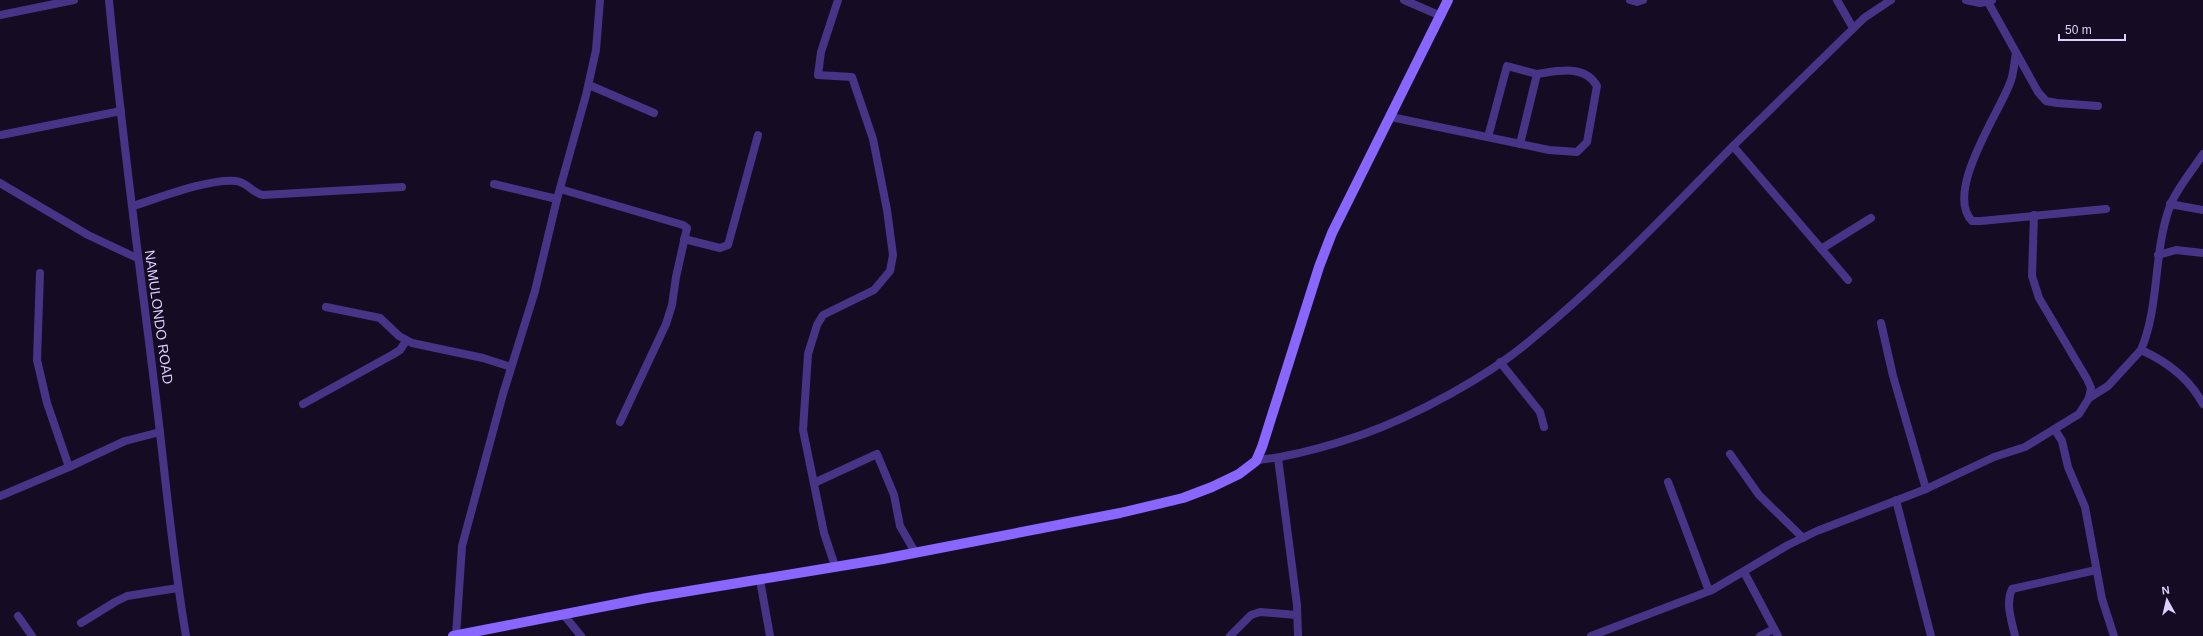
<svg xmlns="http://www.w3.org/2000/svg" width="2203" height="636" viewBox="0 0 2203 636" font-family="Helvetica,sans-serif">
<rect width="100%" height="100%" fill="#150c24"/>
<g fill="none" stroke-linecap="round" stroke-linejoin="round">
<g stroke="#473486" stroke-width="8">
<path d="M109 0C121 130 139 260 155 390 165 472 172 555 186 636"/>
<polyline points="1404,0 1441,16"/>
<polyline points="1630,0 1637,2 1643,0"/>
<polyline points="1837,0 1853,28"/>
<polyline points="1966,0 1980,3 1992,0"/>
<polyline points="1988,2 2038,92 2046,101 2057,103 2098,106"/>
<polyline points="0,15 74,0"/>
<path d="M2016 53C2014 63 2014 74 2010 83 1999 113 1944 192 1972 221H1981L2106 209"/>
<polyline points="589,85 654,113"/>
<path d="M1391 117 1549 150 1577 152 1587 142 1597 86C1585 64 1558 71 1537 74"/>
<polyline points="1,135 121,111"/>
<polyline points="1488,137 1507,66 1537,74 1520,144"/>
<path d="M2203 154C2194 168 2175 191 2170 206 2153 252 2160 305 2141 350 2168 362 2189 378 2203 404"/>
<polyline points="0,183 88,235 137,258"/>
<polyline points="494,184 557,199"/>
<polyline points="560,189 683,225 687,228 676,277 672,305 666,324 620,422"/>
<polyline points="2170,204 2203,210"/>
<path d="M133 206C159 198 210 178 236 181 247 182 252 193 263 195L402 187"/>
<polyline points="684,239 720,248 728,245 758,135"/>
<polyline points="1821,249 1871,218"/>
<polyline points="2158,255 2176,250 2203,253"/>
<polyline points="40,273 37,360 47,403 69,467 125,441 160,432"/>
<polyline points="1848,280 1733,146 1864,18 1891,0"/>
<polyline points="326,307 380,318 399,336 412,343 483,358 511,367"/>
<polyline points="1881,323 1893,376 1926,489"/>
<polyline points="1500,362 1540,412 1544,427"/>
<polyline points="2089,398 2108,386 2141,350"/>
<polyline points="303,404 392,355 400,350 406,341"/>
<polyline points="2055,430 2062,441 2068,467 2085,507 2102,599 2114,636"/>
<polyline points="1730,454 1759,495 1803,538"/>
<polyline points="1278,458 1297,605 1298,636"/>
<path d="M1256 461C1264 458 1272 459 1280 457 1307 452 1335 444 1361 435 1415 416 1489 376 1532 339 1604 280 1668 212 1733 146"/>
<polyline points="1668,482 1709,591"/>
<polyline points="814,483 877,454 894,495 900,526 915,552"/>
<polyline points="0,496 69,467"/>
<polyline points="1896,500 1931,636"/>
<polyline points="835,566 824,533 803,430 808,354 817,325 823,315 874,290 890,271 893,255 887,210 873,139 852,77 818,75 821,52 838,0"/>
<polyline points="1744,572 1778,636"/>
<polyline points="760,580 770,636"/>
<polyline points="563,614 581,636"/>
<polyline points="18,616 32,636"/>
<polyline points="81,623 115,602 127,596 178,588"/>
<polyline points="456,635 462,546 503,394 535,291 557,199 586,95 596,50 600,0"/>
<polyline points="1230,636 1251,615 1260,612 1297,615"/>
<polyline points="1591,636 1712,590 1788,545 1817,531 1926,489 1994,457 2025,447 2079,414 2089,398 2091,388 2087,379 2039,298 2032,276 2034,215"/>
<polyline points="1760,636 1774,629"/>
<path d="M2015 636C2012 622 2005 603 2012 589L2096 570"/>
</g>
<polyline stroke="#86f" stroke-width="10" points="453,636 647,598 883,559 1120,513 1183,498 1212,487 1239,474 1256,461 1262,447 1319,267 1332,233 1448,0"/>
</g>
<g text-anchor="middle" stroke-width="4" stroke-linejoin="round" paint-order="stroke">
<g font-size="14" fill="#decfff" stroke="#150c24">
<text transform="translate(159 317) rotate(82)" y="5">NAMULONDO ROAD</text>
</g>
</g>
<g transform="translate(2167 600) rotate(352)" stroke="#150c24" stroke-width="3" paint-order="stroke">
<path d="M0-3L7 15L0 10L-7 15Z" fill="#decfff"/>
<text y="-6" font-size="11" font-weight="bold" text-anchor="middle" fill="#decfff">N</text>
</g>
<path d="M2059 34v6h66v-6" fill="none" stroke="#decfff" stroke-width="2"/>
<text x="2065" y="34" font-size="12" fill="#decfff" stroke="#150c24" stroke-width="3" paint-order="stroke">50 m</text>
</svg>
